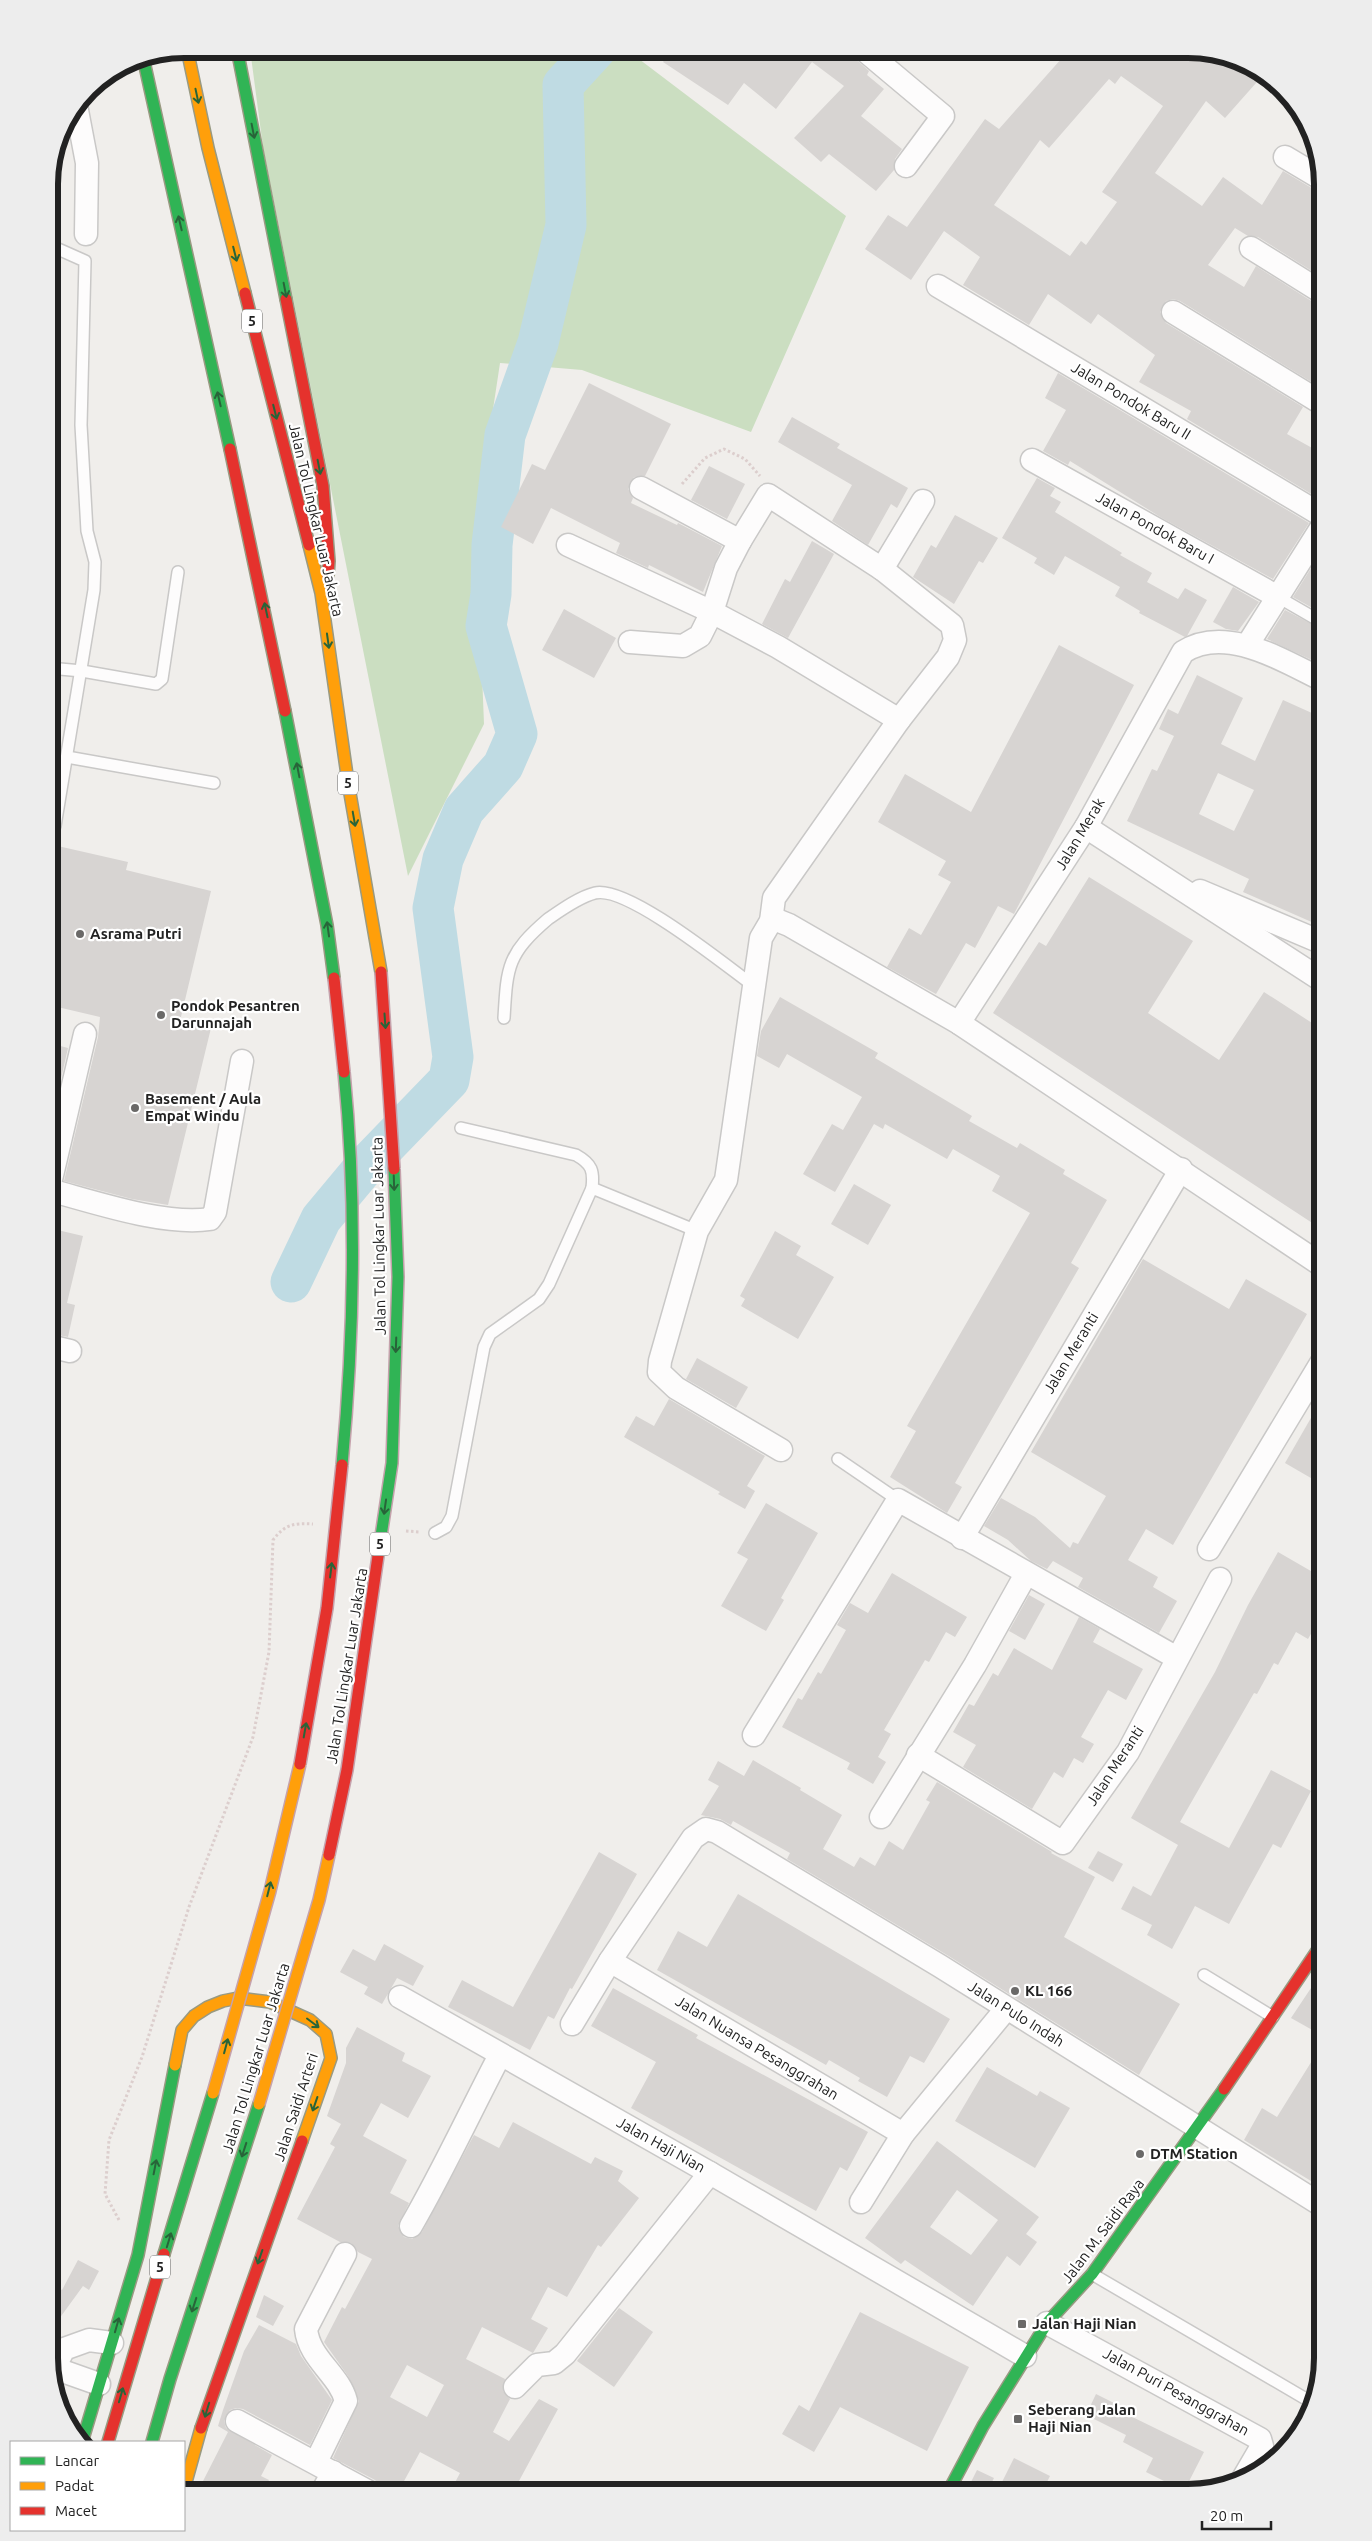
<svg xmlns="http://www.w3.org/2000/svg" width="1372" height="2541" viewBox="0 0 1372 2541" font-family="Ubuntu,sans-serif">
<rect width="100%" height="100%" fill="#f0eeeb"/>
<polygon fill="#cbdec1" points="250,49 635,49 631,53 846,216 751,432 582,370 500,363 476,522 484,724 408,876 263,147"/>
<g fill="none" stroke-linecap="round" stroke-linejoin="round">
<polyline stroke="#bfdbe3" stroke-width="41" points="291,1282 321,1219 361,1171 449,1080 453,1057 433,908 443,859 464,810 503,766 517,734 486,626 491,594 492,545 505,435 538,343 566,225 563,85 596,49"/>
</g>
<g fill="#d7d4d2" fill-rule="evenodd">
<polygon points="672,49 844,49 869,71 867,75 884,89 861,116 902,149 895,159 894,170 876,191 829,154 821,162 794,138 844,86 812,62 776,109 744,83 728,105 663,62"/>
<path d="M1070 49H1198L1216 56 1228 65 1231 62 1264 74 1225 118 1206 101 1155 173 1202 206 1223 177 1262 205 1283 171 1315 190 1323 192V278L1258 237 1248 236 1235 228 1208 265 1244 287 1256 266 1316 304 1323 306V389L1180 301 1173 299 1166 301 1160 312 1166 323 1303 407 1287 434 1323 454V501L1187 419 1191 411 1139 382 1155 355 1098 314 1091 324 1048 294 1029 325 963 285 980 257 944 231 911 280 865 249 888 215 907 227 985 119 999 129ZM1121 76 1163 106 1102 192 1117 202 1086 245 1081 241 1070 256 994 205 1040 140 1049 148 1109 79 1115 84Z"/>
<polygon points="1058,373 1309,523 1273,579 1162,518 1070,461 1068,465 1043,451 1066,410 1045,398"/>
<polygon points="589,383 671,424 645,476 634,477 628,489 633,498 631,503 677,525 678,523 722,546 703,592 649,565 648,568 616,553 620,543 551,508 533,544 501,527 532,464 545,470"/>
<polygon points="792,417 840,444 837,448 908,488 897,508 891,504 868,545 832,521 852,485 778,442"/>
<polygon points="709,466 745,484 727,519 691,500"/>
<polygon points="1037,478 1055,488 1050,496 1061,502 1055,512 1122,553 1120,555 1152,573 1147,582 1178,599 1185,588 1207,600 1187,636 1185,637 1139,613 1140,611 1115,596 1120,587 1065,556 1054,575 1034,563 1037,558 1002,538"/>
<polygon points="955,515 998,538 983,563 979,561 954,604 913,577 931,545 936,548"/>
<polygon points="812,541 834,554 788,638 762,624 785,579 790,582"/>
<polygon points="1323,549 1323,614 1293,597"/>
<polygon points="1233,587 1259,602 1238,631 1226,629 1213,622"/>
<polygon points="564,609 616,638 594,678 542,650"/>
<polygon points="1285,610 1323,630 1323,641 1312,660 1267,639"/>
<polygon points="1059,645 1134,685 1015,912 1014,914 998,906 975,948 966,943 936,994 887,967 909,928 921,935 951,882 938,875 946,861 878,822 905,774 971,812"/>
<path d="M1197 675 1243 698 1221 744 1255 761 1283 700 1323 718V927L1243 892 1249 879 1127 821 1152 769 1157 771 1174 736 1159 729 1168 709 1178 714ZM1218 773 1254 790 1234 831 1199 814Z"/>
<polygon points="49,844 128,862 126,870 211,891 180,1021 211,1028 168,1205 132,1199 64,1181 98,1037 100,1017 49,1005"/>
<polygon points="1089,877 1193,941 1148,1013 1219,1060 1264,992 1323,1030 1323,1230 993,1013 1039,942 1046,946"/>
<polygon points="780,997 878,1053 875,1058 972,1116 969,1121 1017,1148 1020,1143 1065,1170 1063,1174 1107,1200 1071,1263 1079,1268 955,1483 962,1487 947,1513 890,1477 916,1431 907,1426 1030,1213 992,1191 1000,1176 953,1149 947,1159 885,1124 883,1129 874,1124 835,1192 803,1174 832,1124 843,1130 862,1097 787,1054 779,1068 757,1056 761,1031"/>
<polygon points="49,1043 68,1048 49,1131"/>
<polygon points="854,1184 891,1205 868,1245 831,1224"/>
<polygon points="49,1228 83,1236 67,1303 75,1305 68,1337 49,1333"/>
<polygon points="775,1231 801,1246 796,1255 834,1277 798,1339 741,1306 745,1299 740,1296"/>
<polygon points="1143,1259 1229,1309 1246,1279 1307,1314 1173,1545 1146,1529 1128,1560 1158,1577 1153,1587 1177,1601 1159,1633 1078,1587 1083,1578 1053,1561 1047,1569 1031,1561 1008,1540 984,1526 1001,1498 1035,1517 1070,1548 1073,1542 1078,1544 1106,1496 1031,1452"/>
<polygon points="697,1358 748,1387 736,1408 686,1379"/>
<polygon points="1323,1397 1323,1485 1285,1463"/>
<polygon points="669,1399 765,1456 747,1486 755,1491 745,1509 718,1494 720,1492 624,1437 636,1416 654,1426"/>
<polygon points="766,1503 818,1533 781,1598 784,1600 766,1631 721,1606 748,1559 737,1553"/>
<polygon points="1278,1552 1323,1578 1323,1613 1308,1639 1296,1632 1278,1665 1274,1663 1257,1694 1254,1693 1180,1822 1229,1848 1271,1770 1311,1791 1281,1848 1273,1844 1229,1924 1195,1906 1172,1949 1147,1935 1152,1925 1121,1909 1133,1886 1151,1896 1178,1845 1131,1818 1215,1672 1248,1605"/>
<polygon points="892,1573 967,1617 955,1637 946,1632 929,1662 925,1660 884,1730 891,1734 878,1757 886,1762 873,1784 847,1769 850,1763 782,1727 798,1698 802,1700 818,1672 821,1674 846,1630 837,1625 850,1603 868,1613"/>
<polygon points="1029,1595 1045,1604 1025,1640 1009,1631"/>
<polygon points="1079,1617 1100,1629 1093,1642 1143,1669 1126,1700 1108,1690 1081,1737 1094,1744 1083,1763 1074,1758 1063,1778 1054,1772 1032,1809 963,1767 976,1745 953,1732 969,1704 974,1706 993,1673 998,1676 1014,1648 1052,1670"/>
<polygon points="753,1760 801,1788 800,1790 842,1815 823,1849 854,1867 860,1857 875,1866 889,1841 903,1850 930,1802 926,1800 937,1782 1052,1852 1051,1853 1095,1877 1064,1937 1180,2004 1139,2075 947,1955 787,1859 790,1853 733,1821 731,1825 720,1819 701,1815 719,1786 708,1780 718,1761 744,1776"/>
<polygon points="1098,1851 1123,1864 1113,1882 1088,1868"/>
<polygon points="599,1852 637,1874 572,1989 570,1988 554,2019 548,2016 530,2050 448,2007 462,1980 513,2007"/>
<polygon points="738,1894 950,2019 924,2063 910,2056 887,2097 858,2081 860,2078 829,2060 826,2065 657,1970 678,1931 707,1947"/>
<polygon points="384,1944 424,1966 413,1986 397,1978 382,2004 364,1994 368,1987 340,1972 353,1949 375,1961"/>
<polygon points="1323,1970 1323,2036 1291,2018"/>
<polygon points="613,1988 698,2035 696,2038 868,2132 847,2171 840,2167 816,2211 631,2108 656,2062 591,2026"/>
<path d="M357 2027 405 2053 402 2061 431 2076 408 2118 381 2103 363 2136 407 2160 390 2193 409 2203 398 2226 404 2237 412 2239 422 2232 474 2135 499 2148 513 2122 591 2164 595 2157 623 2171 618 2181 639 2198 601 2247 598 2245 567 2297 548 2287 531 2319 548 2328 533 2353 482 2327 466 2359 505 2379 503 2391 510 2399 493 2432 509 2441 539 2399 558 2409 513 2492H450L460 2473 420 2452 398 2492H382L380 2486 375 2480 333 2458 359 2401 348 2376 324 2342 342 2307 345 2309 372 2259 358 2252 351 2243 340 2242 297 2219 335 2147 330 2144 341 2124 327 2116 346 2063V2048ZM407 2365 444 2385 427 2417 390 2397Z"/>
<polygon points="1323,2043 1323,2127 1317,2138 1323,2142 1323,2159 1311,2181 1244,2140 1262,2108 1277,2117"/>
<polygon points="987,2067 1037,2096 1040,2091 1070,2108 1035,2168 955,2121"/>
<path d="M937 2141 1039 2217 1026 2234 1037 2242 1020 2266 1007 2256 973 2306 905 2260 901 2264 865 2238ZM957 2190 998 2220 971 2255 930 2227Z"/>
<polygon points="78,2260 99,2271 89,2290 83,2286 59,2319 50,2313 49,2281 62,2290"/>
<polygon points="264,2295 284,2306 273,2326 256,2317"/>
<polygon points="619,2308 653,2332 614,2387 577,2361"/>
<polygon points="860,2312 969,2367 927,2451 840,2407 814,2452 782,2434 799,2405 809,2411"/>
<polygon points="259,2325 296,2344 301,2356 332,2400 310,2445 243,2409 236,2408 230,2410 224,2421 226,2428 272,2455 261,2476 269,2480 262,2492 219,2492 202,2483 228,2432 218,2426 223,2410 244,2351"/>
<polygon points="1096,2394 1116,2404 1114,2408 1204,2452 1184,2491 1146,2472 1153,2458 1123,2442 1126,2435 1086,2415"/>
<polygon points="1014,2458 1050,2476 1042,2492 997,2492"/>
<polygon points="977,2470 994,2478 987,2492 966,2492"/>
</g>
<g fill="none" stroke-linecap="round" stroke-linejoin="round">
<g stroke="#c9c8c7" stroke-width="14">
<g id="lane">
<polyline points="49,245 85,261 81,425 87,531 95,562 94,590 55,826"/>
<polyline points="1278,597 1323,623"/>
<polyline points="49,668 82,671 156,684 162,679 178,572"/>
<polyline points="67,757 214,783"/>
<path d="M504 1018C507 967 507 954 548 919 561 910 579 897 595 893 627 885 725 965 754 986"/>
<path d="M461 1128 576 1155C592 1164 594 1171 592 1188"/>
<polyline points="838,1459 898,1500"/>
<polyline points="435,1533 446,1527 452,1516 484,1347 490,1334 539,1299 549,1284 592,1188 697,1231"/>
<polyline points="1204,1975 1273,2017"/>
<polyline points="1092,2274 1306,2399"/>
</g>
</g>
<g stroke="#c9c8c7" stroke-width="25">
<g id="street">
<polyline points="863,49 943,116 906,166"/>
<polyline points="76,105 87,163 86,234"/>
<polyline points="1285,157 1322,179"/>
<polyline points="1251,248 1323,293"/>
<polyline points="938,286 1323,516"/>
<polyline points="1173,312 1323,404"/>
<polyline points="1032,460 1278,597"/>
<polyline points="740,541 768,495 882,569 952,625 955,640 948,657 899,720"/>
<polyline points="568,545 712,612 726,568 740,541 641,488"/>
<polyline points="882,569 923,501"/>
<polyline points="630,642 683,646 700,636 712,612 778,647 899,720 774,898 771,921 761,938 726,1180 697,1231 660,1361 659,1372 676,1388 781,1450"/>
<polyline points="1248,644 1323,525"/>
<polyline points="1086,827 1323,981"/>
<polyline points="1200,891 1323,943"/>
<polyline points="771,921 779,921 789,925 959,1023 1323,1266"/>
<path d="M959 1023 1086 827 1183 652C1226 624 1283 661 1323 680"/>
<polyline points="49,1188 85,1034"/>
<path d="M49 1190C95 1202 164 1226 210 1219L215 1212 242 1061"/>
<polyline points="49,1346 70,1351"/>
<polyline points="962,1538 1181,1169"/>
<polyline points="1209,1549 1323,1360"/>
<polyline points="754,1735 898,1500 1177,1658"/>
<polyline points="918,1755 1063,1843 1128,1752 1220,1579"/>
<polyline points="881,1817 975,1665 1026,1574"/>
<polyline points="610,1961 903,2134 1006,2009"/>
<polyline points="400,1997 710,2173 1025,2356"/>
<polyline points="572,2024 610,1961 693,1838 706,1829 717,1832 940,1966 1323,2206"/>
<polyline points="861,2202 903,2134"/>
<path d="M411 2226C443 2171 470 2112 500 2055"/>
<polyline points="1047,2323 1260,2439 1262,2446 1241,2482"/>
<polyline points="51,2367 99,2384"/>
<polyline points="54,2368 64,2349 89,2340 112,2343"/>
<polyline points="515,2387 537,2365 554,2363 565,2354 710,2173"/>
<polyline points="237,2421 369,2492"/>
<path d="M316 2462 346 2401C339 2374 309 2359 306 2329L345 2254"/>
<polyline points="322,2492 333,2472"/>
</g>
</g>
<g stroke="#999a82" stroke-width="14">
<g id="fast">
<polyline points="237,49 286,299"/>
<polyline points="143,57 230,449"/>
<polyline points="285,711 327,925 334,978"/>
<polyline points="164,2254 213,2093"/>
<polyline points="83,2439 138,2255 175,2065"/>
<polyline points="152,2442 170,2379 259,2104"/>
<polyline points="948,2492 983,2426 1047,2323 1092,2274 1224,2089"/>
</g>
</g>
<g stroke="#999a82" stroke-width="14">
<g id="slow">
<polyline points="187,49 208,148 245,293"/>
<polyline points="309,545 321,593 348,782 381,972"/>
<polyline points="175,2065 182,2030 194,2016 208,2007 223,2001 238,1998 270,2002 310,2020 326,2034 331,2058 302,2141"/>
<polyline points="184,2489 201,2428"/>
</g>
</g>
<g stroke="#999a82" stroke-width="14">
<g id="jam">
<polyline points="245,293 309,545"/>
<polyline points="286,299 323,486 329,561 328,576"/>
<polyline points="230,449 285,711"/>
<polyline points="1224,2089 1323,1942"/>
<polyline points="201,2428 302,2141"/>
<polyline points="108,2442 164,2254"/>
</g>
</g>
<g stroke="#dccecd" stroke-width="3" stroke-dasharray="2.5 2.5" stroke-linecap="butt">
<polyline points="682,484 705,458 724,449 745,459 760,476"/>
<polyline points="406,1531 420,1532"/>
<path d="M119 2220 105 2194 109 2140 142 2057 189 1907 253 1737 269 1652 273 1540C285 1524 294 1523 313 1524"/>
</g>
<use href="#lane" stroke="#fdfcfc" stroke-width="11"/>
<use href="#street" stroke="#fdfcfc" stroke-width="22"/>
<use href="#fast" stroke="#30b455" stroke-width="11"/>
<use href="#slow" stroke="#ff9f0a" stroke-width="11"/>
<use href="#jam" stroke="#e5322d" stroke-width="11"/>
<g stroke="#c5a2ac" stroke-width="14" stroke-linecap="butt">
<g id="fast-bridge">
<path d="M342 1465C354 1336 357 1202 344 1072"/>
<polyline points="378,1556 392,1463 398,1277 394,1169"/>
</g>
</g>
<g stroke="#c5a2ac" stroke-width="14" stroke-linecap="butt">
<g id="slow-bridge">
<polyline points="213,2093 270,1891 300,1764"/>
<polyline points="259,2104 319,1900 329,1855"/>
</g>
</g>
<g stroke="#c5a2ac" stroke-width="14" stroke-linecap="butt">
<g id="jam-bridge">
<polyline points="381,972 394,1169"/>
<polyline points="334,978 344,1072"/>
<polyline points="300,1764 327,1608 342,1465"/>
<polyline points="329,1855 347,1770 378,1556"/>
</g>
</g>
<use href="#fast-bridge" stroke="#30b455" stroke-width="11"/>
<use href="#slow-bridge" stroke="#ff9f0a" stroke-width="11"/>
<use href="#jam-bridge" stroke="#e5322d" stroke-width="11"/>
</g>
<defs><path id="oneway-shaft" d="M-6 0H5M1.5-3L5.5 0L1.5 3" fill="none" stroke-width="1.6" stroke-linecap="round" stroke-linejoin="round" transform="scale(1.25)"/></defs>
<g stroke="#286439">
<use href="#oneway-shaft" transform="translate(197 96) rotate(78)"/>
<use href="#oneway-shaft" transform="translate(253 131) rotate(79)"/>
<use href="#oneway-shaft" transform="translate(180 223) rotate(-103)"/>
<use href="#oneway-shaft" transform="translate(235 254) rotate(76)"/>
<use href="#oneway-shaft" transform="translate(285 290) rotate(79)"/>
<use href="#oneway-shaft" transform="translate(219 399) rotate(-103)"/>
<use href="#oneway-shaft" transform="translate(275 412) rotate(76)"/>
<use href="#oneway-shaft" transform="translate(319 467) rotate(79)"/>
<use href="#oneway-shaft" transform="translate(266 610) rotate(-102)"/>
<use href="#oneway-shaft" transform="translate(328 641) rotate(82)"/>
<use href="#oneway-shaft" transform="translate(298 770) rotate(-101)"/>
<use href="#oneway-shaft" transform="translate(354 819) rotate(80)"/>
<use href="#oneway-shaft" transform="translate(328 929) rotate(-98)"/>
<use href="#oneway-shaft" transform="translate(385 1021) rotate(86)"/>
<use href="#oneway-shaft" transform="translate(394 1183) rotate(88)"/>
<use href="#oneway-shaft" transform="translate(396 1345) rotate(92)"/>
<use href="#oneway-shaft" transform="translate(385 1507) rotate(98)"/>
<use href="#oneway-shaft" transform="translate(331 1570) rotate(-83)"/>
<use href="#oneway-shaft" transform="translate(305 1730) rotate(-80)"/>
<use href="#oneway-shaft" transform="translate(269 1889) rotate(-76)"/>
<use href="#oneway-shaft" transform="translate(313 2023) rotate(37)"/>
<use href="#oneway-shaft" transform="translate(226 2046) rotate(-75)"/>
<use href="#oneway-shaft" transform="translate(315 2104) rotate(109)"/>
<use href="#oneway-shaft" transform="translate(244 2150) rotate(108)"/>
<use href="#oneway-shaft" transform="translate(155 2167) rotate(-79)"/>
<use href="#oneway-shaft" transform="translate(169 2240) rotate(-73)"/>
<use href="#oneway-shaft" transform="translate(260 2257) rotate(109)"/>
<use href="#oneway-shaft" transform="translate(194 2305) rotate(108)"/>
<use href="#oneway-shaft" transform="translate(117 2325) rotate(-74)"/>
<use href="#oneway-shaft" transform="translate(121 2395) rotate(-74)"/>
<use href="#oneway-shaft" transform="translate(207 2410) rotate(107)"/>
</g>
<g fill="#6a6968" stroke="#fff" stroke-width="2">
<circle cx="80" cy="934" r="5"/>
<circle cx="161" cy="1015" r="5"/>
<circle cx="135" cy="1108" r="5"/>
<circle cx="1015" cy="1991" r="5"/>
<circle cx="1140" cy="2154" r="5"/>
<rect x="1017" y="2319" width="10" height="10" rx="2.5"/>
<rect x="1013" y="2414" width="10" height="10" rx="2.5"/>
</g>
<g text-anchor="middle" stroke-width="4.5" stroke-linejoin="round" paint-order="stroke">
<g fill="#fff" stroke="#646464" stroke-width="1">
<rect x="242" y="309.5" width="20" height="23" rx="4"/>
<rect x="338" y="771.5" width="20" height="23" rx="4"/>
<rect x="370" y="1532.5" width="20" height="23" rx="4"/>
<rect x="150" y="2255.5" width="20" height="23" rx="4"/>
</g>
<g font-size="14" font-weight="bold" fill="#222">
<text x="252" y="326">5</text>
<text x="348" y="788">5</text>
<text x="380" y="1549">5</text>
<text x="160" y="2272">5</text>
</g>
<g font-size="15" fill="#222" stroke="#fff">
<text transform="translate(1131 401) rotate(31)" y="5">Jalan Pondok Baru II</text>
<text transform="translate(316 520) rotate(77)" y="5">Jalan Tol Lingkar Luar Jakarta</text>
<text transform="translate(1155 528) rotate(29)" y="5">Jalan Pondok Baru I</text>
<text transform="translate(1080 834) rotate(-59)" y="5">Jalan Merak</text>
<text transform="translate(379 1236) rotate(-91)" y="5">Jalan Tol Lingkar Luar Jakarta</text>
<text transform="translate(1071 1353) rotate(-59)" y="5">Jalan Meranti</text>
<text transform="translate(347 1666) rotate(-81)" y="5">Jalan Tol Lingkar Luar Jakarta</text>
<text transform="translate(1115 1766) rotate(-57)" y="5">Jalan Meranti</text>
<text transform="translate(1016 2014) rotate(32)" y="5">Jalan Pulo Indah</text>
<text transform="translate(757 2048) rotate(31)" y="5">Jalan Nuansa Pesanggrahan</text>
<text transform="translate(256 2058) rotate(-73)" y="5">Jalan Tol Lingkar Luar Jakarta</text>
<text transform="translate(296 2107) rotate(-72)" y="5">Jalan Saidi Arteri</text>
<text transform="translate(661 2145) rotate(29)" y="5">Jalan Haji Nian</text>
<text transform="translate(1103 2231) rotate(-53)" y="5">Jalan M. Saidi Raya</text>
<text transform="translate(1176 2392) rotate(29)" y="5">Jalan Puri Pesanggrahan</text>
</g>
<g font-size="15" font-weight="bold" fill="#222" stroke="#fff" text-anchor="start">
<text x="90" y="939">Asrama Putri</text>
<text x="171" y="1011">Pondok Pesantren<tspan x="171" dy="17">Darunnajah</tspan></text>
<text x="145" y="1104">Basement / Aula<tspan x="145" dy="17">Empat Windu</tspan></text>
<text x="1025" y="1996">KL 166</text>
<text x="1150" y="2159">DTM Station</text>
<text x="1032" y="2329">Jalan Haji Nian</text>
<text x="1028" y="2415">Seberang Jalan<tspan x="1028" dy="17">Haji Nian</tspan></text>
</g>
</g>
<path d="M0 0H1372V2541H0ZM184 58H1188A126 126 0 0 1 1314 184V2358A126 126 0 0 1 1188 2484H184A126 126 0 0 1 58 2358V184A126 126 0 0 1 184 58Z" fill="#ededed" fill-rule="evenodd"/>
<path fill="none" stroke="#222" stroke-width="6" d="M184 58H1188A126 126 0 0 1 1314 184V2358A126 126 0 0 1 1188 2484H184A126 126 0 0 1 58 2358V184A126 126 0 0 1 184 58Z"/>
<rect x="10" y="2441" width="175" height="90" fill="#ffffff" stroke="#a7a7a7"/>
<rect x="20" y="2457" width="25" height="8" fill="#30b455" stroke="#a7a7a7"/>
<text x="55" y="2466" font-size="15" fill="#222222">Lancar</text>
<rect x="20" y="2482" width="25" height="8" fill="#ff9f0a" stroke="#a7a7a7"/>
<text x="55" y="2491" font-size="15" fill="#222222">Padat</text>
<rect x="20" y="2507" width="25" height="8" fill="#e5322d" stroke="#a7a7a7"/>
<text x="55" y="2516" font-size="15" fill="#222222">Macet</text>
<path d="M1202 2521v8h69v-8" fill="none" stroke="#222222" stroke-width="2.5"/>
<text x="1210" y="2521" font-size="15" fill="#222222" stroke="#ffffff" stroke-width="4" paint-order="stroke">20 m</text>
</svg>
